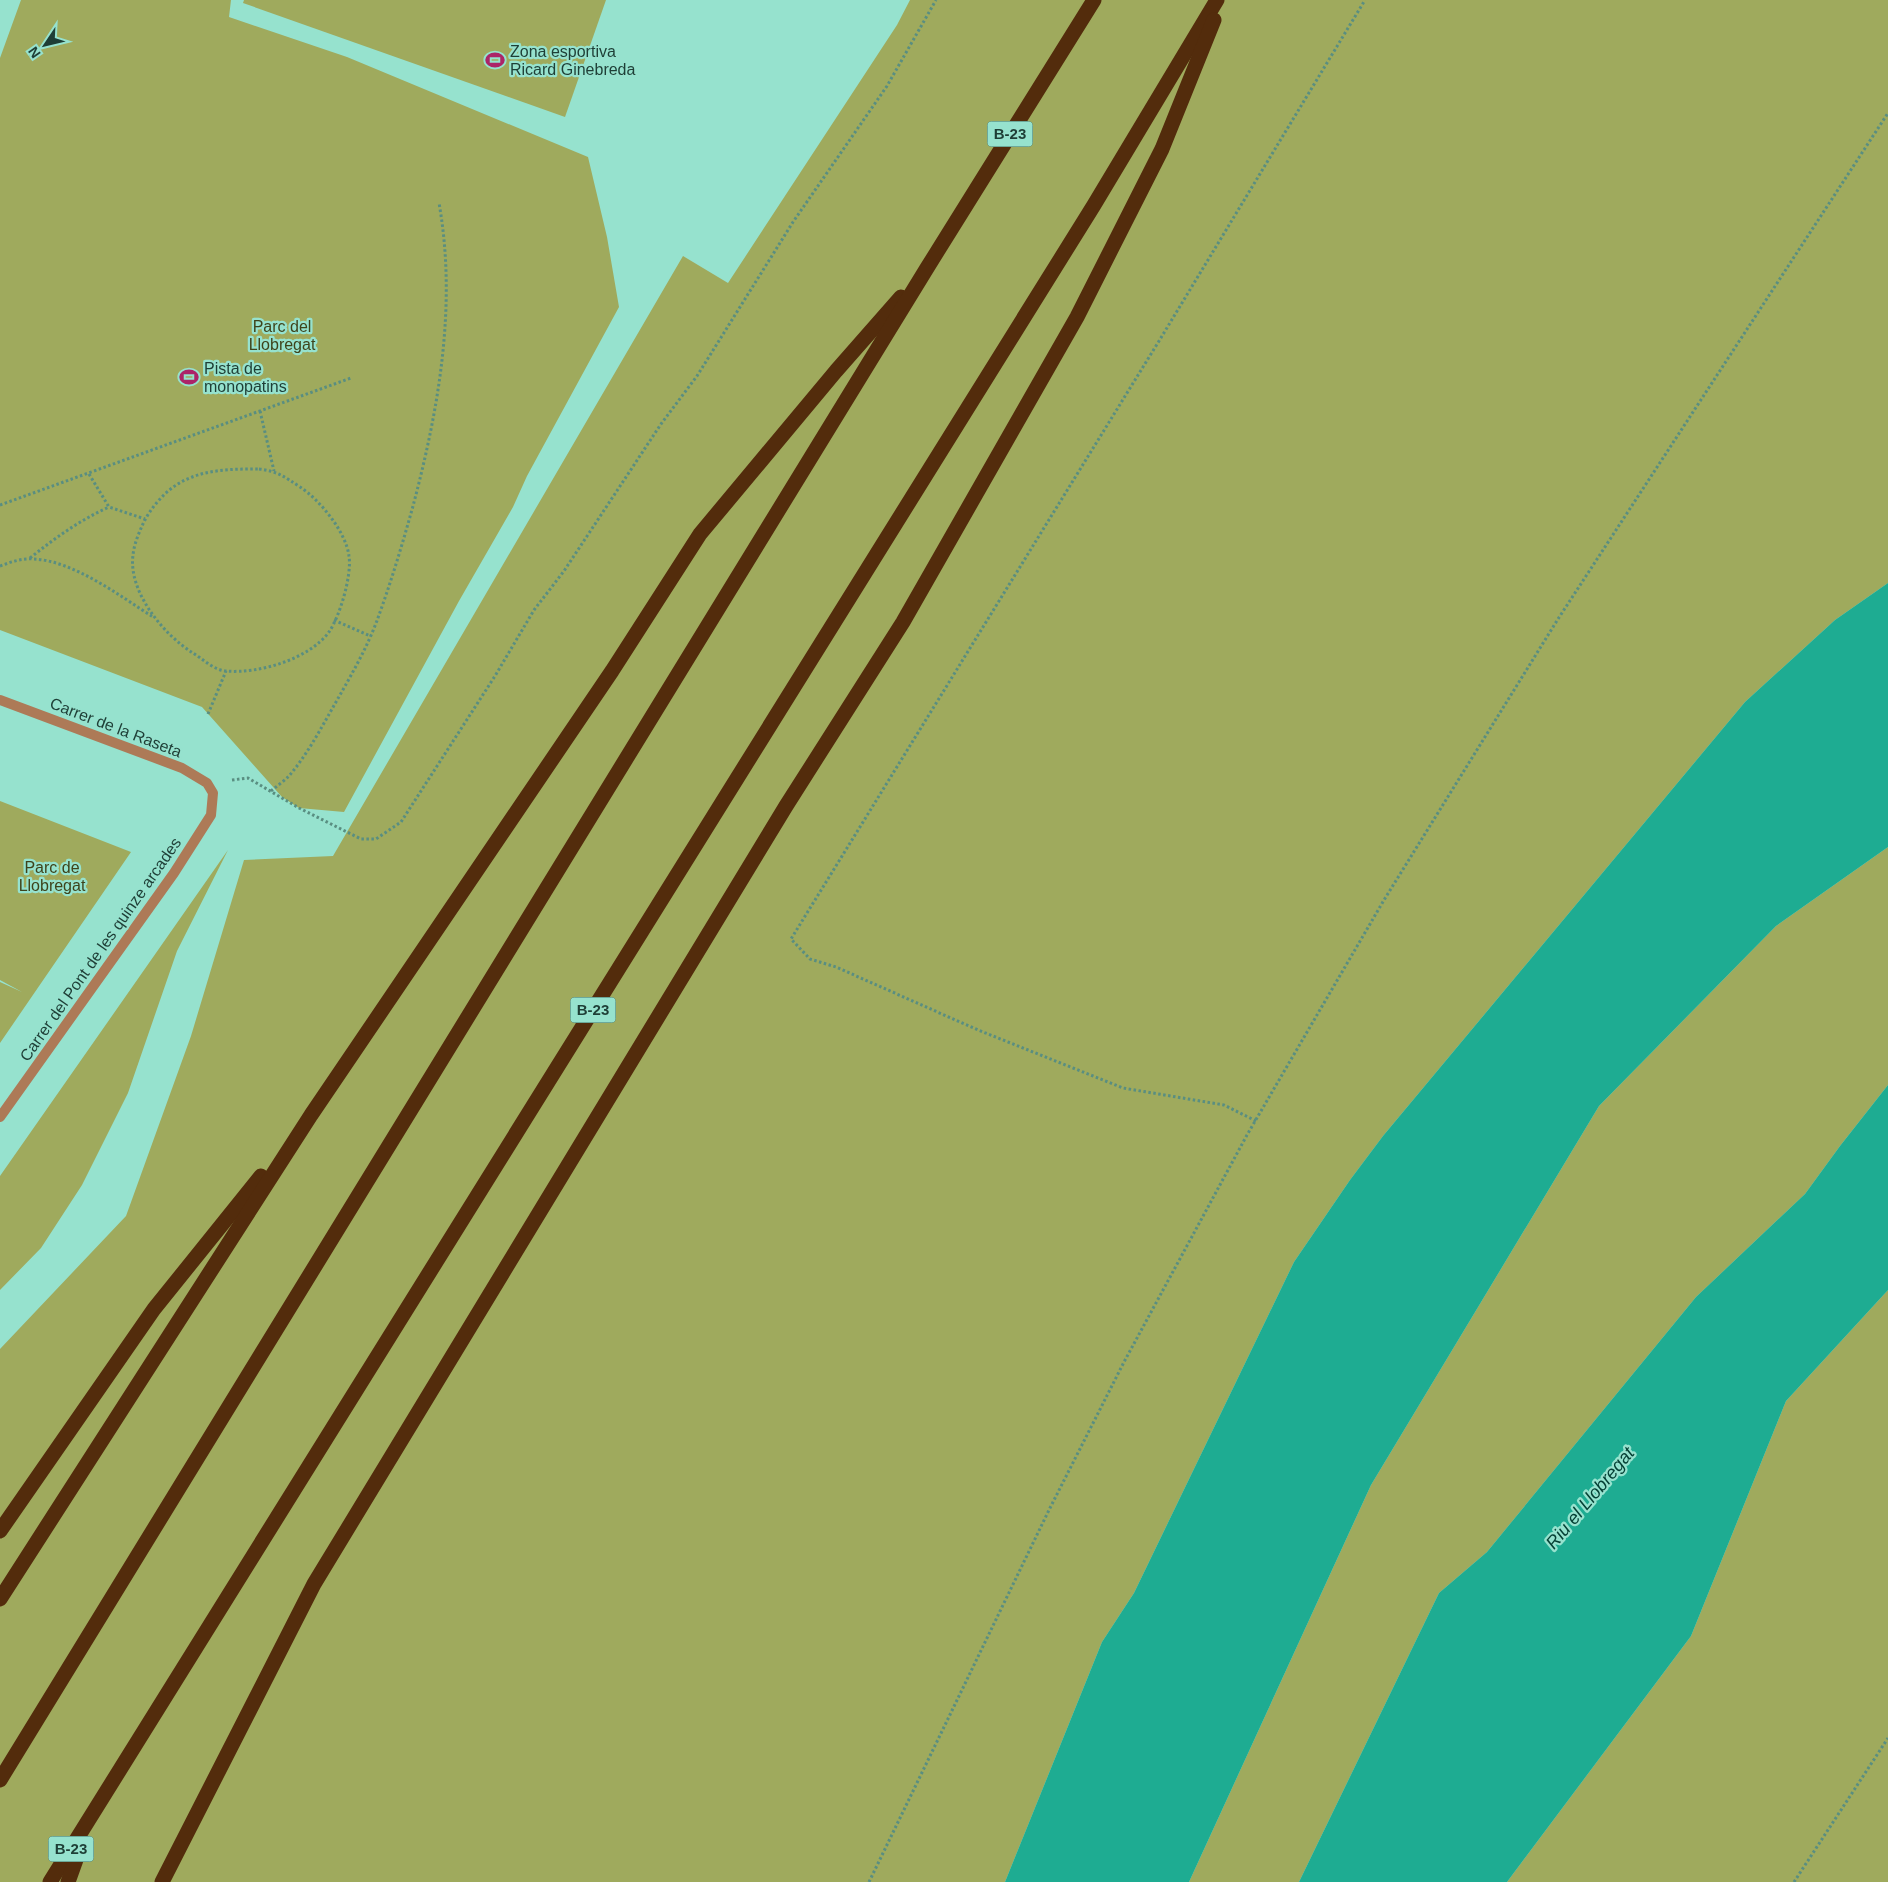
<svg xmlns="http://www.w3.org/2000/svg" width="1888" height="1882" viewBox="0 0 1888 1882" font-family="Helvetica,sans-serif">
<rect width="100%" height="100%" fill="#96e2ce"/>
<g fill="#9faa5d">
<polygon points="21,0 231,0 229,17 347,57 588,157 607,237 619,307 527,476 513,507 459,601 344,812 299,808 282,797 202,707 0,630 0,58"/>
<polygon points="244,0 606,0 565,117 243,3"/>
<polygon points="910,0 1888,0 1888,583 1835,620 1745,702 1383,1136 1350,1180 1294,1262 1134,1593 1102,1642 1005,1882 0,1882 0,1349 126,1216 191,1036 244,860 333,856 683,256 728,283 897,25"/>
<polygon points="0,801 131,852 0,1043 0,982 22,992 0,980"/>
<polygon points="1888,847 1888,1085 1840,1146 1805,1194 1696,1297 1487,1552 1439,1593 1299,1882 1189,1882 1371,1485 1599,1106 1776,926"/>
<polygon points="228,850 177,951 128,1093 82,1185 41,1248 0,1290 0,1176"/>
<polygon points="1888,1290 1888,1882 1507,1882 1691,1636 1786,1401"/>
</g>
<g fill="#1eac92">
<polygon points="1888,583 1888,847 1776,926 1599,1106 1371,1485 1189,1882 1005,1882 1102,1642 1134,1593 1294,1262 1350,1180 1383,1136 1745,702 1835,620"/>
<polygon points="1888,1085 1888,1290 1786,1401 1691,1636 1507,1882 1299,1882 1439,1593 1487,1552 1696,1297 1805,1194 1840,1146"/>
</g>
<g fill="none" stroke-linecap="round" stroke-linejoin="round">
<g stroke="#598e81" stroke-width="3" stroke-dasharray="2.5 2.5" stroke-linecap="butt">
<polyline points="260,411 274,471"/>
<path d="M259 469C277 471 285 477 300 487 320 500 346 532 349 556 352 575 340 616 329 632 309 659 259 674 226 671 214 670 204 660 193 653 164 635 128 592 133 555 134 545 138 535 142 526 150 508 166 489 185 480 208 469 234 469 259 469Z"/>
<polyline points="89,474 109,507 145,519"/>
<polyline points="0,505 351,378"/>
<path d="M30 558C55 538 80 520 109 507"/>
<path d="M0 566C11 562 22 558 34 559 74 561 120 596 153 617"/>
<polyline points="334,620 370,636"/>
<polyline points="208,714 226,671"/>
<polyline points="232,780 248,778 299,808 361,839 376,839 401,822 495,676 534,610 564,571 661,424 697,376 793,222 887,86 936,0"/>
<path d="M271 791C277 786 284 781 289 776 306 756 319 732 332 709 349 679 368 647 379 615 392 579 403 542 413 506 439 408 457 304 439 203"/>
<polyline points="1256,1121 1224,1105 1123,1088 978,1030 836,967 810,959 791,939 1159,341 1365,0"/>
<polyline points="869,1882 1050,1508 1124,1362 1247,1135 1384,900 1558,619 1888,113"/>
<polyline points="1794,1882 1888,1738"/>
</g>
<polyline stroke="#ad7a57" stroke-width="10" points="0,700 182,768 207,783 213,793 211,815 174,873 0,1117"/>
<g stroke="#532c0c" stroke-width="15">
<polyline points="0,1531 154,1309 261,1176"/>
<polyline points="0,1599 311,1115 612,671 700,534 836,371 901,297"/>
<polyline points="0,1780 927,268 1094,0"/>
<polyline points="50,1882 1094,205 1217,0"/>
<polyline points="68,1882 82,1843"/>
<polyline points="162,1882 314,1584 786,806 903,622 1077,317 1162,149 1214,20"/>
</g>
</g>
<defs>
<g id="stadium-bare" transform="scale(1.5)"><path d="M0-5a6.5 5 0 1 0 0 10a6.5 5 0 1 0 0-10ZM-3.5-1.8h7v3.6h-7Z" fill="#ac2468" stroke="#96e2ce" stroke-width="2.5" paint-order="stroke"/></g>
</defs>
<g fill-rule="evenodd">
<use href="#stadium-bare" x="495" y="60"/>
<use href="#stadium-bare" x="189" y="377"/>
</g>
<g text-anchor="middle" stroke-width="4.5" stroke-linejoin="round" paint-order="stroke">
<g fill="#96e2ce" stroke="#426f64" stroke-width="1">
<rect x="987.5" y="121.5" width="45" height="25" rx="4"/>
<rect x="570.5" y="997.5" width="45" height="25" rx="4"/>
<rect x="48.5" y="1836.5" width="45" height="25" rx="4"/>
</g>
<g font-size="15" font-weight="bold" fill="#1e3e36">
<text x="1010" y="139">B-23</text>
<text x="593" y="1015">B-23</text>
<text x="71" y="1854">B-23</text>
</g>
<g font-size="16" fill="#1e3e36" stroke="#96e2ce" text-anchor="start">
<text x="510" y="57">Zona esportiva<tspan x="510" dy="18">Ricard Ginebreda</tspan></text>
<text x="204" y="374">Pista de<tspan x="204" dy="18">monopatins</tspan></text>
</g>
<g font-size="16" fill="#3e431b" stroke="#96e2ce">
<text x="282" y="332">Parc del<tspan x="282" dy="18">Llobregat</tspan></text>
<text x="52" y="873">Parc de<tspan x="52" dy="18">Llobregat</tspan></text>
</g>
<g font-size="16" fill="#1e3e36" stroke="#96e2ce">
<text transform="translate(116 727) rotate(21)" y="6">Carrer de la Raseta</text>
<text transform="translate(100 949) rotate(-55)" y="6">Carrer del Pont de les quinze arcades</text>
</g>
<g font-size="18" font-style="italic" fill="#054035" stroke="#96e2ce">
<text transform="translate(1590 1498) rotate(-50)" y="6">Riu el Llobregat</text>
</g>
</g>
<g transform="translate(45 45) rotate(235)" stroke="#96e2ce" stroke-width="4" paint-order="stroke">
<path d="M0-4L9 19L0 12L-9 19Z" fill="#1e3e36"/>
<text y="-8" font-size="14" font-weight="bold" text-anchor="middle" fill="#1e3e36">N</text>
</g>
</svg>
